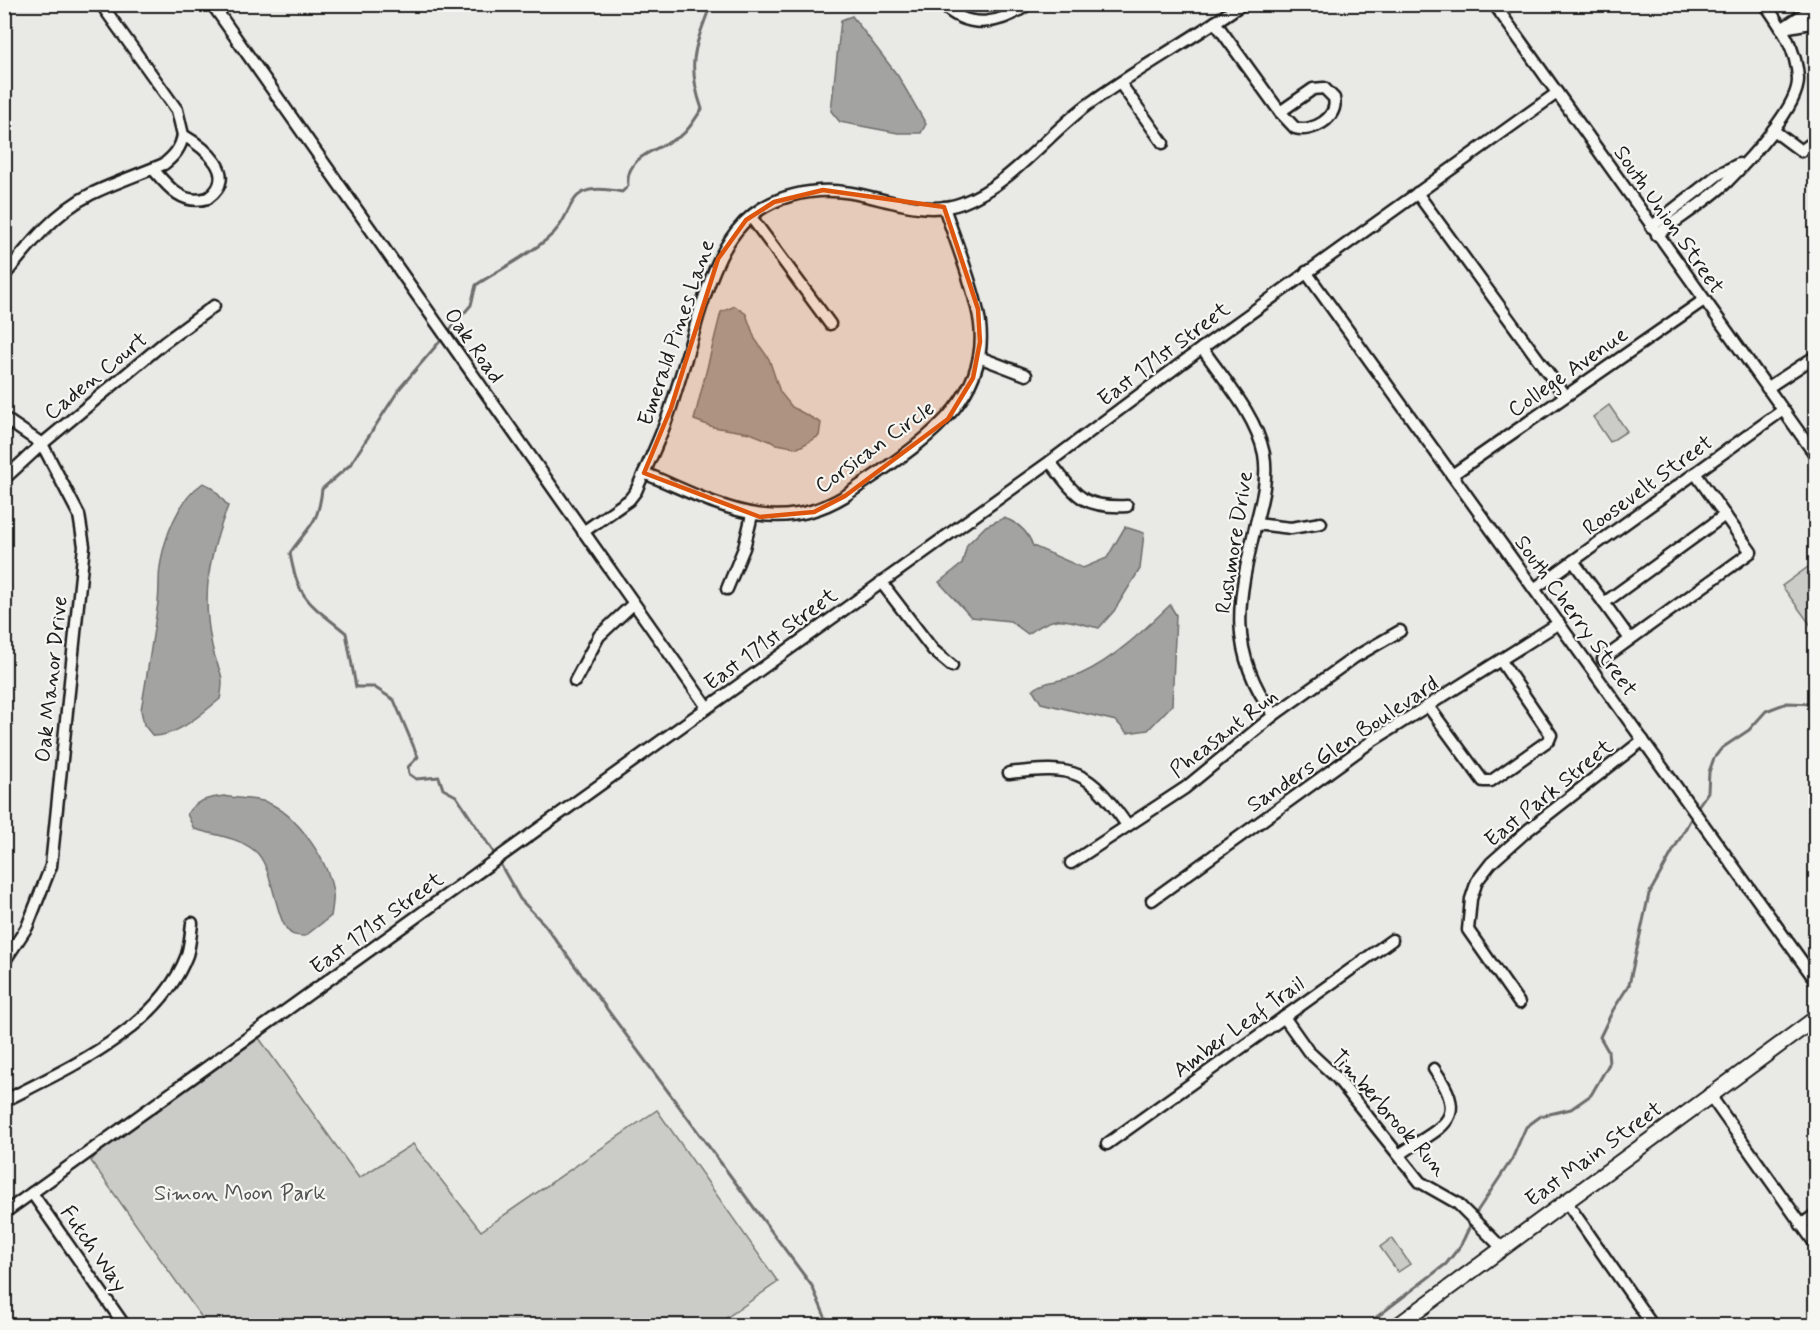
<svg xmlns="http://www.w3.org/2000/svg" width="1820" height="1330" viewBox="0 0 1820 1330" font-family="Mynerve,sans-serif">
<rect width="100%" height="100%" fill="#e9e9e5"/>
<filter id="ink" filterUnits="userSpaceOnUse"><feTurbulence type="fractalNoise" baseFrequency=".0167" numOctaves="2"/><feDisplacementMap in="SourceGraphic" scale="12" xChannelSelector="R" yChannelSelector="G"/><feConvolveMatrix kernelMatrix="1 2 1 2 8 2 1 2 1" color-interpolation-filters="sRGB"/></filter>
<g filter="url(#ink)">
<g fill="#cbcbc7" stroke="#747472" stroke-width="1.5">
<polygon points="1609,405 1627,431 1610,442 1593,417"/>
<polygon points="1815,562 1815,631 1782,586"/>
<polygon points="259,1038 359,1178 413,1144 481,1231 657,1110 778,1282 716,1325 207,1325 91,1161 97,1154"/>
<polygon points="1392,1238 1410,1264 1398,1272 1380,1247"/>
</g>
<g fill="#a3a3a1" stroke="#6d6d6c" stroke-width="1.5">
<polygon points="852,16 898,76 926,124 921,133 898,133 840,122 831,111 841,20"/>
<polygon points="735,306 746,314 755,339 769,359 780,392 792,407 821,423 819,436 798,448 777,444 750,433 713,427 694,420 721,312"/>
<path d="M203 483 212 487 228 506C209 555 201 594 212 646 217 672 226 670 220 699 201 714 178 736 153 736L144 725 141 710C147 676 152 642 157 609 160 595 158 581 160 567 164 538 178 500 203 483Z"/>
<path d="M1004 518C1019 523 1028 532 1033 546L1083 568 1107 558 1125 527 1144 533 1140 569 1114 611 1099 628C1064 621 1060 611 1028 634L1010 621 971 617 939 582 962 564 967 545 986 526Z"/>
<path d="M1170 605 1176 615 1172 705 1148 730 1127 733 1116 721 1041 703 1033 690C1045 680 1066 681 1081 674 1114 659 1144 630 1170 605Z"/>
<path d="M224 796C237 799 254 798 266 802 296 813 329 861 333 893 334 900 332 909 331 916L305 936C302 936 295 936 292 934 275 925 274 866 255 851 238 837 214 835 194 829L187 814C195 800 209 798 224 796Z"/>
</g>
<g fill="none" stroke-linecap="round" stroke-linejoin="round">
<g stroke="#6d6d6c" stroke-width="3">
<polyline points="1696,809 1708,792 1709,772 1714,758 1722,748 1749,730 1766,711 1787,703 1816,704"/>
<path d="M496 856 456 796 443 789 439 777 416 779 409 774 408 767 418 757 394 700 374 687H356L346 633C311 604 298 601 290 553 309 525 318 526 322 489L350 465 400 388 471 305 476 285C499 270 525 257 546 240 580 214 559 179 622 192L628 186C625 154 660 150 682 135 690 129 696 117 702 109 686 63 695 47 711 4"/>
<polyline points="499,862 520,899 544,924 812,1286 829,1326"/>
<polyline points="1365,1326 1446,1264 1461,1245 1476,1213 1512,1159 1526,1127 1541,1116 1571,1109 1591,1095 1609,1064 1608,1051 1600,1037 1613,1010 1629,985 1649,894 1693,815"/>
</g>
<g stroke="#1c1c1c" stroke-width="15">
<g id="minor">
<polyline points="101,4 177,110 183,135"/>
<polyline points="212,4 707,707"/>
<path d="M942 4C968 31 1002 24 1028 4"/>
<polyline points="1494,4 1816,456"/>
<polyline points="1816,6 1783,28 1816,22"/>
<polyline points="1215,22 1280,112"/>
<polyline points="1120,83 1163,143"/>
<path d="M1324 88 1334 98C1339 118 1312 133 1295 128L1280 112 1313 89Z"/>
<polyline points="1773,130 1801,151 1816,140"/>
<polyline points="1417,193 1565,396"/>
<polyline points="751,217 830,324"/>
<polyline points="1651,227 1719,174 1739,164"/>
<path d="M1657 235C1680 217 1706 202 1727 182 1747 162 1799 107 1798 79 1797 50 1781 26 1765 4"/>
<polyline points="1306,272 1816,981"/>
<path d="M4 276C29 245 55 212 91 194 114 183 140 174 164 164 174 156 181 148 183 135 204 147 240 175 208 198 183 206 168 187 153 169"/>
<path d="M1202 348C1224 380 1256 415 1264 454 1268 478 1262 500 1256 523 1239 597 1225 648 1274 715"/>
<polyline points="979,357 1026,375"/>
<polyline points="1767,388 1816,356"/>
<polyline points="4,418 42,444 79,515 84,546 51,866 27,927 4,962"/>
<path d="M1050 462C1077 496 1081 508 1127 506"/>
<path d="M644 473C713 501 772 540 845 496 909 450 1001 403 977 308 969 274 955 240 944 207"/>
<polyline points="1452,475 1704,300"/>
<polyline points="4,479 42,444 165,342 214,306"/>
<polyline points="1256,524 1291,528 1321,523"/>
<path d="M583 532 629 500 636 491C648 463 663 434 672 404 681 375 690 346 698 317 719 250 739 197 819 191 866 187 916 220 962 203 1011 185 1048 133 1090 103 1139 68 1192 39 1242 4"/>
<polyline points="1573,561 1604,603 1725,515"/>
<polyline points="881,582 933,650 952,666"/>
<polyline points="727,589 744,548 752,515"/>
<polyline points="1534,589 1783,410"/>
<polyline points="1604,603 1630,639"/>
<polyline points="1603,659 1751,552 1695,473"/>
<polyline points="575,681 599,636 633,604"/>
<polyline points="1428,706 1483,781 1491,781 1549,740 1551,735 1501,661"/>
<path d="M1009 773C1076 765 1088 770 1127 825"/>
<polyline points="1071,863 1185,788 1274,715 1355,657 1400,631"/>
<polyline points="1152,900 1372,741 1559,623"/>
<polyline points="1519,1003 1468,930 1471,899 1477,881 1491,863 1528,830 1643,740"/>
<polyline points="1284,1017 1308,1051 1337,1078 1420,1182 1457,1203 1501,1247"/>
<polyline points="1709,1094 1816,1245"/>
<path d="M4 1101C70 1067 159 1029 187 955 190 945 191 933 192 923"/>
<polyline points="1107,1144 1392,940"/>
<path d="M1399 1155C1442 1125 1471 1122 1434 1069"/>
<polyline points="32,1193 125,1326"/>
<polyline points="1565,1200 1653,1326"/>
<polyline points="4,1213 1048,463 1202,348 1557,93"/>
<polyline points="1801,1225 1816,1214"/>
</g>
</g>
<g stroke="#1c1c1c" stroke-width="18">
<polyline id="major" points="1397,1326 1816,1018"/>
</g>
<use href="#minor" stroke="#f6f6f2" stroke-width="10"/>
<use href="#major" stroke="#f6f6f2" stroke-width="14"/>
</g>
</g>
<path fill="#de560d" fill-opacity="0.2" stroke="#de560d" stroke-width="4.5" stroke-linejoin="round" d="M823 190 944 207 978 309 980 342 973 378 948 419 845 496 814 512 760 517 644 473 671 408 718 259 746 220 774 202Z"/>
<g text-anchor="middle" stroke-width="4.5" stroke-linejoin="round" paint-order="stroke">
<g font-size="22" fill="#1c1c1c" stroke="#f6f6f2">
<text transform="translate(1670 219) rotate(55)" y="8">South Union Street</text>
<text transform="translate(675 332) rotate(-71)" y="8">Emerald Pines Lane</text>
<text transform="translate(475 345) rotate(55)" y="8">Oak Road</text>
<text transform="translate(1163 353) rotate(-37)" y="8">East 171st Street</text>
<text transform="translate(1567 371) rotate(-35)" y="8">College Avenue</text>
<text transform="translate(95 375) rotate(-39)" y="8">Caden Court</text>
<text transform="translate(874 446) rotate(-36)" y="8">Corsican Circle</text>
<text transform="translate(1647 484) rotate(-36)" y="8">Roosevelt Street</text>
<text transform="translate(1233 542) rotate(-81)" y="8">Rushmore Drive</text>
<text transform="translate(1577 615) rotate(54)" y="8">South Cherry Street</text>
<text transform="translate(770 638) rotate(-36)" y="8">East 171st Street</text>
<text transform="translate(50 679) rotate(-84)" y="8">Oak Manor Drive</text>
<text transform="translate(1223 732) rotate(-38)" y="8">Pheasant Run</text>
<text transform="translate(1342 743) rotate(-34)" y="8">Sanders Glen Boulevard</text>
<text transform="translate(1548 792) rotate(-39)" y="8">East Park Street</text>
<text transform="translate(376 922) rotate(-36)" y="8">East 171st Street</text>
<text transform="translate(1238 1026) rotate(-36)" y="8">Amber Leaf Trail</text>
<text transform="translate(1390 1112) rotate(48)" y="8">Timberbrook Run</text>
<text transform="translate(1593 1153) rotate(-36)" y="8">East Main Street</text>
<text transform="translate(95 1248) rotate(55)" y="8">Futch Way</text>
</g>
<g font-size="22" fill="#51514f" stroke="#f6f6f2">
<text x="240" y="1200">Simon Moon Park</text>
</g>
</g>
<rect width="1820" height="1330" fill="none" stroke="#f6f6f2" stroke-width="24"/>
<rect x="12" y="12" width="1796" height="1306" fill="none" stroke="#1c1c1c" stroke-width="2" filter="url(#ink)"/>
</svg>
